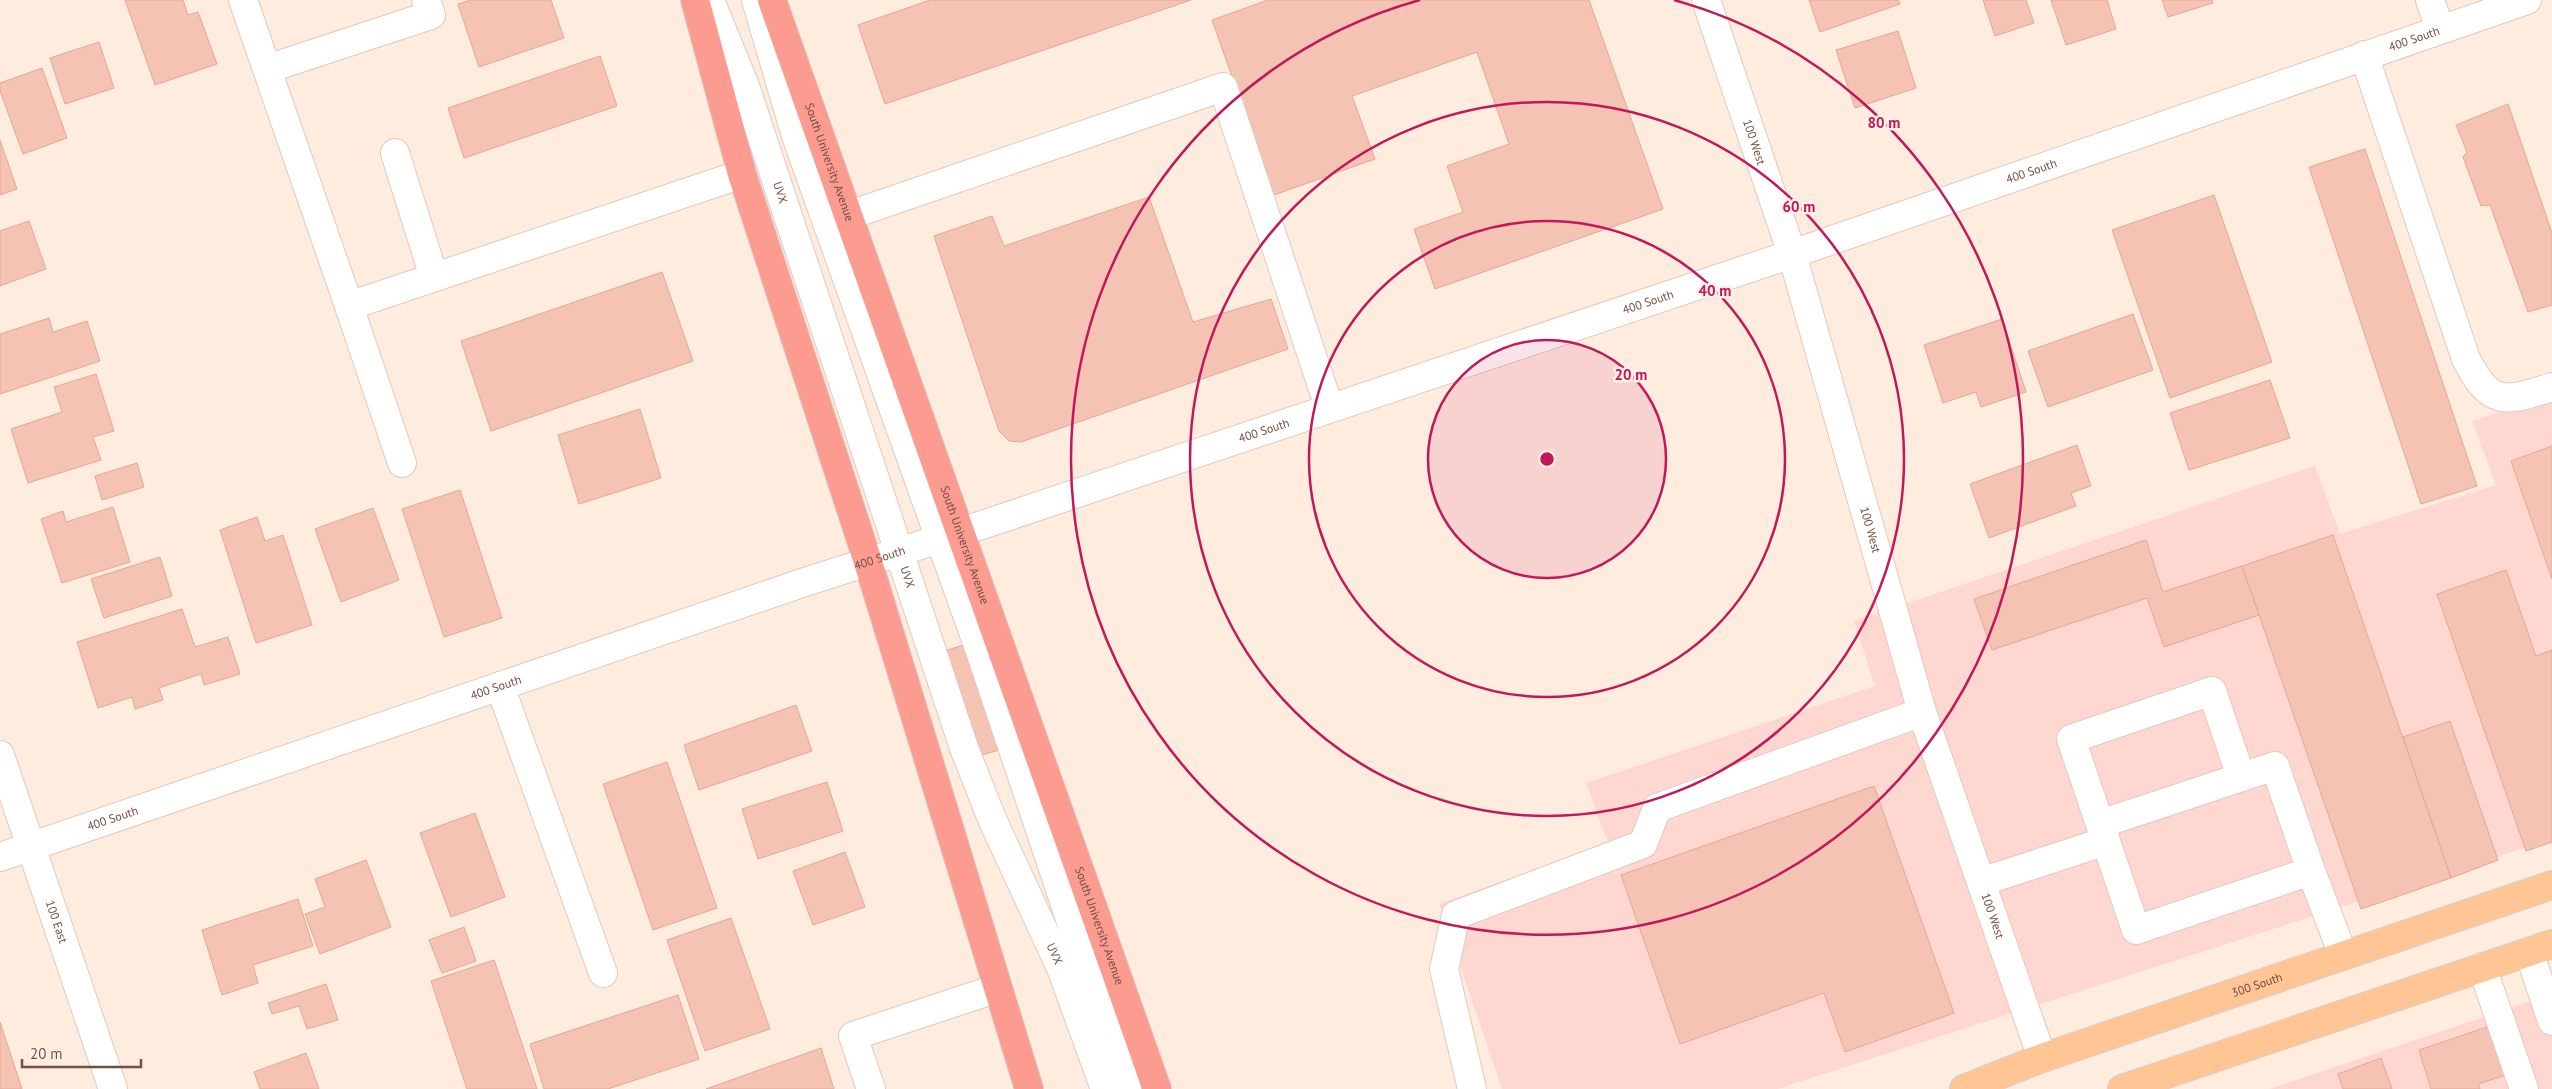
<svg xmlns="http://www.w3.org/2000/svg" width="2552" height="1089" viewBox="0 0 2552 1089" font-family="'PT Sans',sans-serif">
<rect width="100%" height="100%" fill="#feecde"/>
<g fill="#ffd7d1">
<polygon points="2552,395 2552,839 1777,1089 1502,1089 1439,904 1608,843 1586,783 1875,686 1854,621 2315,466 2340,534 2496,485 2472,421"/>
<polygon points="2552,994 2552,1089 2270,1089"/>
</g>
<g fill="#f4c3b4" stroke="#e8a694">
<polygon points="125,0 183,0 188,15 198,12 217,64 155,85"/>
<polygon points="471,0 551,0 564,38 479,67 458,4"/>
<polygon points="930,0 1191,0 885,104 858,25"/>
<polygon points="1268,0 1589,0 1663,209 1435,289 1414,229 1463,212 1447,166 1509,144 1477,52 1352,96 1375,159 1274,195 1212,20"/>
<polygon points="1809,0 1898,0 1900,4 1820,32"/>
<polygon points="1983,0 2026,0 2034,23 1995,36"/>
<polygon points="2051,0 2107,0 2116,29 2066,45"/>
<polygon points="2162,0 2212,0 2213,3 2168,17"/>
<polygon points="1898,31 1916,88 1855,108 1836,50"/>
<polygon points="99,42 114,88 65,104 50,58"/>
<polygon points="600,56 617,106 464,158 448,108"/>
<polygon points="42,68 67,138 23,154 0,91 0,83"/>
<polygon points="2508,104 2552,233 2552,305 2528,312 2490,205 2481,206 2463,157 2467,152 2456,125"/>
<polygon points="0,140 17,189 0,195"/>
<polygon points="2365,149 2477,486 2421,504 2309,167"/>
<polygon points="2214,195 2272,362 2170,398 2112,230"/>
<polygon points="1149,197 1193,322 1271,299 1288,349 1021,442 1009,441 999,431 934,236 992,216 1004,246"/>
<polygon points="29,221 46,269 0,286 0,231"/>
<polygon points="662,272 693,361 491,431 461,341"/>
<polygon points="2133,314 2153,370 2048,407 2028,351"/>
<polygon points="49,318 53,332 87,321 100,361 0,394 0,334"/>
<polygon points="2002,319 2026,392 1981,407 1976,392 1943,403 1924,345"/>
<polygon points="96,374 114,431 93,437 101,460 28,483 11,429 62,412 54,387"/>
<polygon points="2270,380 2290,438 2189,470 2170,413"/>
<polygon points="640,409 661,478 579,504 558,435"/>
<polygon points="2077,445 2091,486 2071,493 2076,506 1989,538 1970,484"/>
<polygon points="2552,446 2552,579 2511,461"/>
<polygon points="137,463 144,487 102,500 95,476"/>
<polygon points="460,490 502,618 444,637 402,509"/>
<polygon points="113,507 130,562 62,583 41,519 63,511 66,522"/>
<polygon points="373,508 399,580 341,602 315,529"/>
<polygon points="257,517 265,541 283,535 312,625 256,643 220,530"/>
<polygon points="2333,535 2451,878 2361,909 2242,566"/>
<polygon points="2146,540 2163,592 2242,566 2259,615 2164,647 2147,598 1992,650 1974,599"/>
<polygon points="160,557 172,596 104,618 91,579"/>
<polygon points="2506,570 2536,656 2552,650 2552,842 2526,851 2437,594"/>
<polygon points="182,609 195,647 228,637 240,674 204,685 201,674 159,688 163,700 135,709 132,697 98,708 77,642"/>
<polygon points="963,645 999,750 975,757 939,653"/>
<polygon points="796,705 812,751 699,790 684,745"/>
<polygon points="2450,721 2498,860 2451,878 2403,737"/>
<polygon points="667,762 717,908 653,930 603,784"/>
<polygon points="827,782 843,831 758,859 742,809"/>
<polygon points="1874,786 1954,1013 1845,1052 1824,993 1680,1044 1621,875"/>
<polygon points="475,813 505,897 451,917 420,833"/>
<polygon points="845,852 865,907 813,925 793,871"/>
<polygon points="366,860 391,927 320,954 305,914 325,907 315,879"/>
<polygon points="298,899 313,946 253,965 258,983 222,995 202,930"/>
<polygon points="731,918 770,1029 705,1051 667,940"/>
<polygon points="464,927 476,961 442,973 429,940"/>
<polygon points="494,960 537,1089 467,1089 431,981"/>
<polygon points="326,984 338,1020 307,1029 299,1006 272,1014 268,1003"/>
<polygon points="678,995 699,1059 608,1089 544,1089 530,1044"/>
<polygon points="0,1022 22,1089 0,1089"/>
<polygon points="2490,1026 2506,1075 2478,1084 2480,1089 2431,1089 2419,1050"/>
<polygon points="821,1048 834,1089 706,1089"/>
<polygon points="306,1053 319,1089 260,1089 254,1072"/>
<polygon points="2381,1058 2392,1089 2343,1089 2338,1074"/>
</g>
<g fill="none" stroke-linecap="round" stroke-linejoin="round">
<g stroke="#e4c8bd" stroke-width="30">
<g id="minor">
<polyline points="243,0 349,306"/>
<path id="s1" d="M710 0 745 86 964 748 992 819 1061 968 1105 1089"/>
<polyline points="756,0 796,136 980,651 1127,1089"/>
<path id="s2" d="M1706 0 1792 254 1922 712 2042 1058"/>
<polyline points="2430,0 2440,29"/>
<path d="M2364 55 2466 359C2490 407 2505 402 2552 387"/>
<polyline points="267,69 431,15 426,0"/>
<polyline points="395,153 434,277"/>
<polyline points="850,215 1223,87 1329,407"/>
<polyline points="402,463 349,306 742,174"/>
<polyline points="500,686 603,973"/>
<path id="s3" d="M0 755 113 1089"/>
<polyline points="2100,824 2071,739 2212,691 2241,777"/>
<path id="s4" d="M0 857 805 582 961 532 1792 254 2527 0"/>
<polyline points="2311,871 2275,766 2100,824 2136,930 2311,871 2343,955"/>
<polyline points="1981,882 2106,841"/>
<polyline points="2529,952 2552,1021"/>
<polyline points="2482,967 2524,1089"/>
<polyline points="871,1089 853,1036 998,988"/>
<polyline points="1472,1089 1444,969 1456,915 1643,844 1657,808 1922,712"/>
</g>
</g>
<g stroke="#d8cdcb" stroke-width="30">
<g id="major">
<path id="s5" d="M1964 1089 2042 1058 2552 885"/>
<polyline points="2122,1089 2552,944"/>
</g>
</g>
<g stroke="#d8cdcb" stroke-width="30">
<g id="highway">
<polyline points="695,0 742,174 868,562 1029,1089"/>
<path id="s6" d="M772 0 1157 1089"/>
</g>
</g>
<use href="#minor" stroke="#fff" stroke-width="28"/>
<use href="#major" stroke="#ffc594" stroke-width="28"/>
<use href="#highway" stroke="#fc9b90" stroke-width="28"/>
</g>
<circle cx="1547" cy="459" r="119" fill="#c2185b" fill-opacity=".12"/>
<g fill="none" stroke="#c2185b" stroke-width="2.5">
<circle cx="1547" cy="459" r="119"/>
<circle cx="1547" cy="459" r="238"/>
<circle cx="1547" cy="459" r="357"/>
<path d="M1674 0A476 476 0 1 1 1420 0"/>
</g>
<g text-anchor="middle" stroke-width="5" stroke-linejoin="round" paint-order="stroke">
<g font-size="12" fill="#744e45" stroke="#fff1e6">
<text dy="4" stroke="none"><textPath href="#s4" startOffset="2549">400 South</textPath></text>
<text dy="4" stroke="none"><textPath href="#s2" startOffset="150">100 West</textPath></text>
<text dy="4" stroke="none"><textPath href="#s6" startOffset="172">South University Avenue</textPath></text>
<text dy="4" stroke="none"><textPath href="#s4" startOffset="2144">400 South</textPath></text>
<text dy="4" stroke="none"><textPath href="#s1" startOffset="205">UVX</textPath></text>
<text dy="4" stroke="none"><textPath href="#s4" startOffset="1739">400 South</textPath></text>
<text dy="4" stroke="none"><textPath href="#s4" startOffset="1334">400 South</textPath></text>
<text dy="4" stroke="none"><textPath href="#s2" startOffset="555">100 West</textPath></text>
<text dy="4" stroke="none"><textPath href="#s6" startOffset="578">South University Avenue</textPath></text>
<text dy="4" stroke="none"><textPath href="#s4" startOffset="929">400 South</textPath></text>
<text dy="4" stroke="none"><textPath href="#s1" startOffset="610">UVX</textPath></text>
<text dy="4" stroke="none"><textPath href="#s4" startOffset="524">400 South</textPath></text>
<text dy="4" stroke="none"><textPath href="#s4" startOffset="119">400 South</textPath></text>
<text dy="4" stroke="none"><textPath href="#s2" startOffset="960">100 West</textPath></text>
<text dy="4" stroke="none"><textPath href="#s3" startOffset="176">100 East</textPath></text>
<text dy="4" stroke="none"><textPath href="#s6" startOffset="982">South University Avenue</textPath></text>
<text dy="4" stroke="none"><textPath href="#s1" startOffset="1015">UVX</textPath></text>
<text dy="4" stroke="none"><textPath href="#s5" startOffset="311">300 South</textPath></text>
</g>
</g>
<circle cx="1547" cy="459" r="8" fill="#c2185b" stroke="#fff1e6" stroke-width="2.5"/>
<g font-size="15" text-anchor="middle" font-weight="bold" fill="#c2185b" stroke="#fff1e6" stroke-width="5" stroke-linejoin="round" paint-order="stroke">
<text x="1884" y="128">80 m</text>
<text x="1799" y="212">60 m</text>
<text x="1715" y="296">40 m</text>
<text x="1631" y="380">20 m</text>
</g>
<path d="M22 1059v8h119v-8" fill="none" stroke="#744e45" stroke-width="2.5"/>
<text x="30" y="1059" font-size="15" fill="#744e45" stroke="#fff1e6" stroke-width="4" paint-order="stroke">20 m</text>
</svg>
